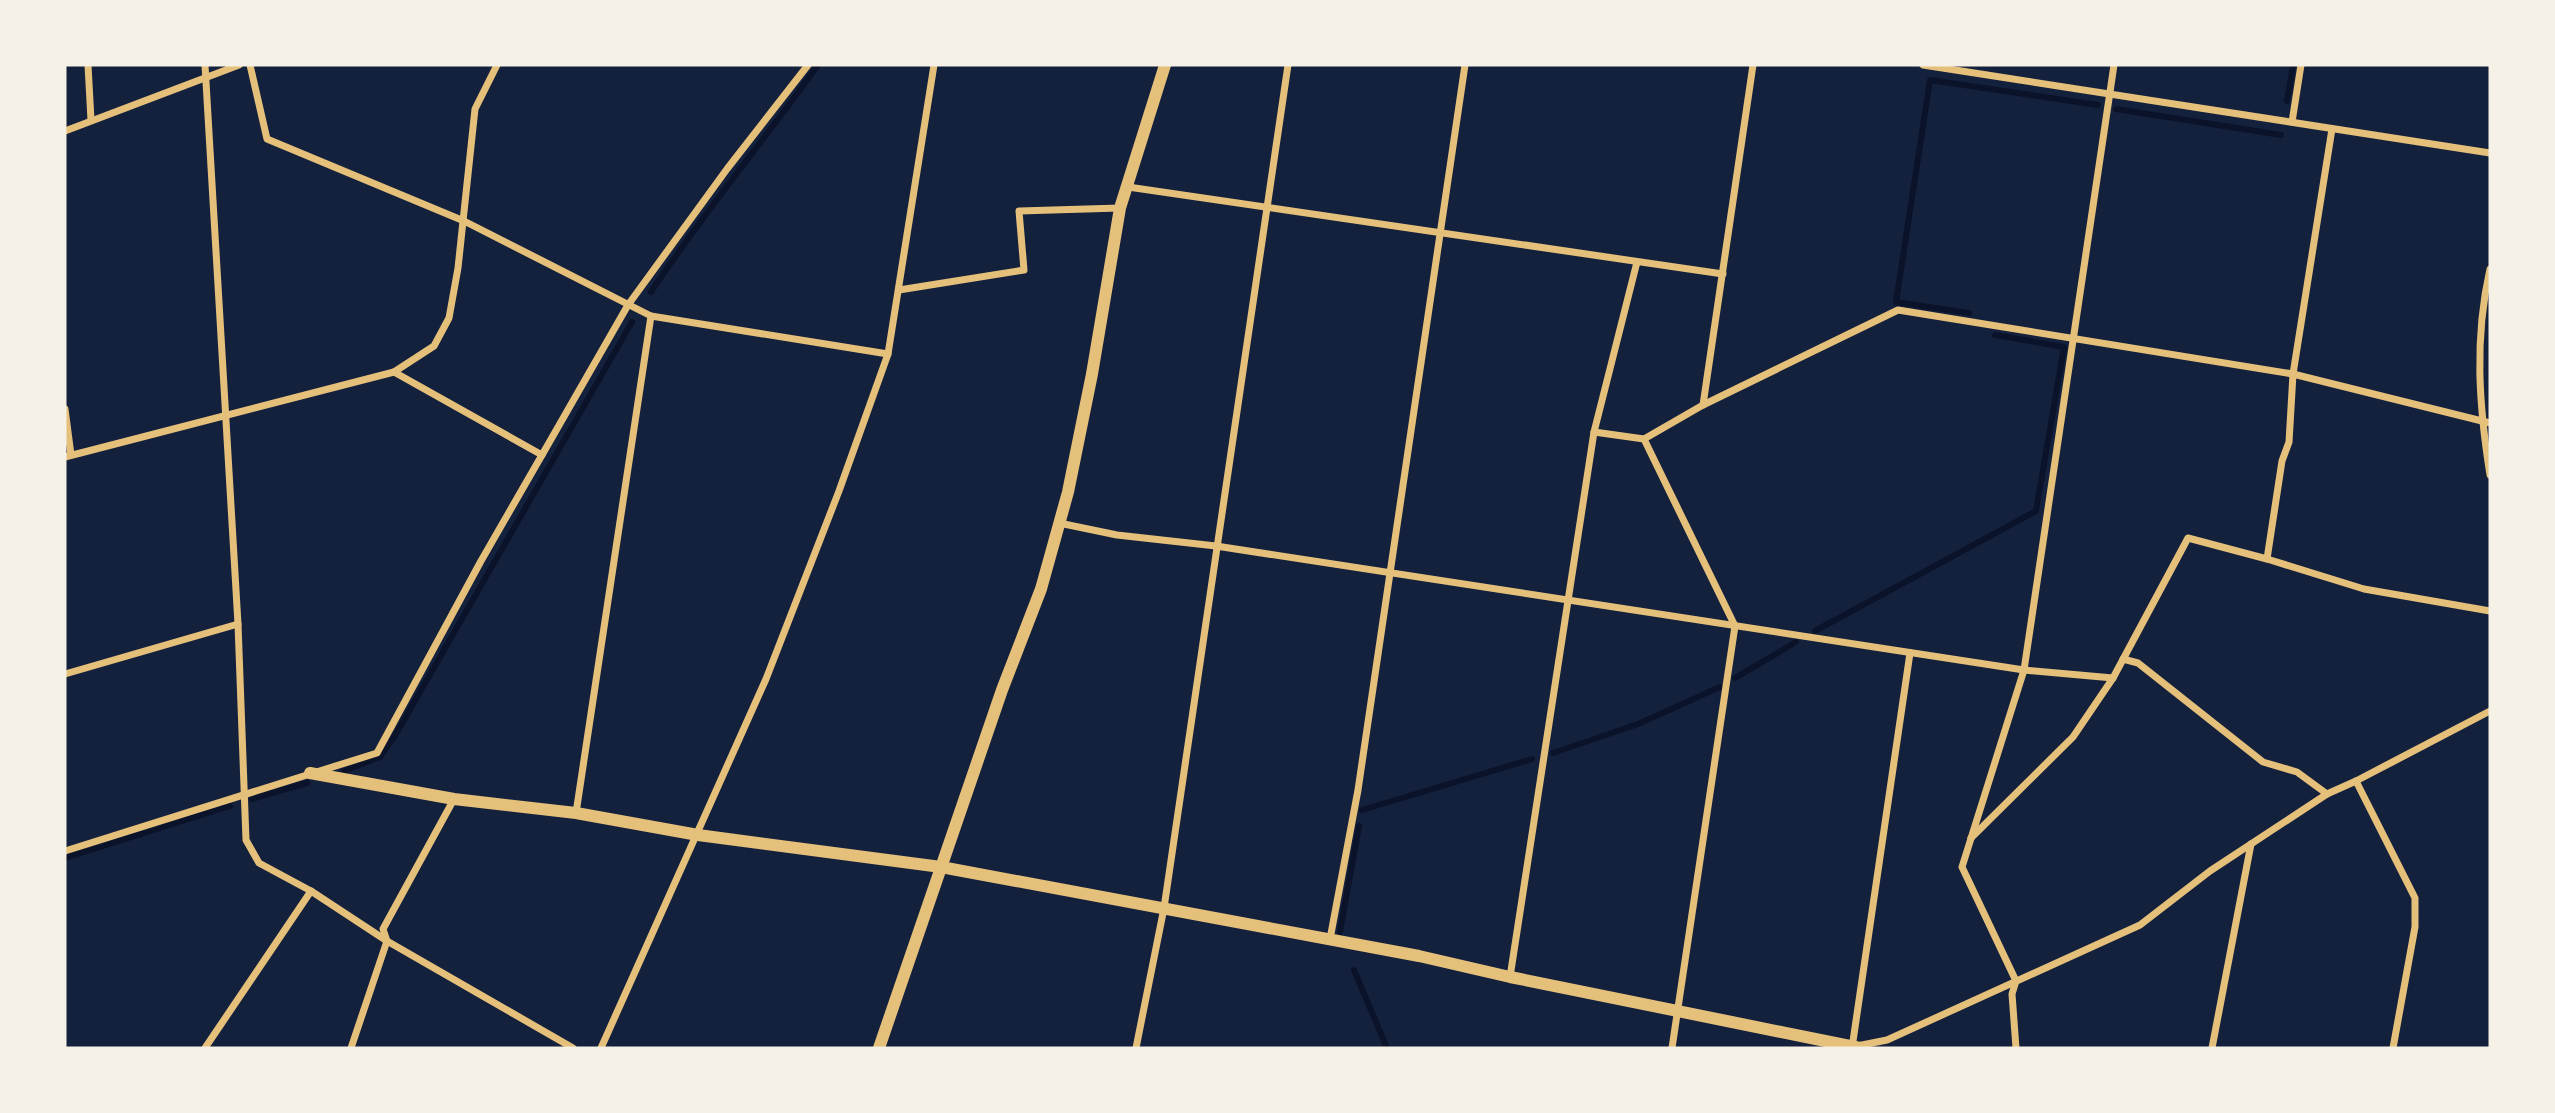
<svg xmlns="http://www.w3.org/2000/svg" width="2555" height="1113" viewBox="0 0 2555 1113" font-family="Raleway,sans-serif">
<rect width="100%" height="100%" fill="#14213d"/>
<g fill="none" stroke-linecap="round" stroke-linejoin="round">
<g stroke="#0b132b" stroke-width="6">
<polyline points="2287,101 2293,65"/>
<polyline points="2116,109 2281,135"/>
<path d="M651 292C703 213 764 141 818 65"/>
<polyline points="1969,313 1896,302 1930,80 2098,105"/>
<polyline points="1815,631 2036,511 2064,347 1995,335"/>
<polyline points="1735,678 1796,642"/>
<polyline points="1553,753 1638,724 1720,687"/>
<polyline points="344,771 380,757 396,734 632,322"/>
<polyline points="252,799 307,783"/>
<polyline points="1362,810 1532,759"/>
<polyline points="65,858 230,806"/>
<polyline points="1340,932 1359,826"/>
<polyline points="1354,970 1387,1048"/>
</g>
<g stroke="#e5c07b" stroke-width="7">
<polyline points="88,65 91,120"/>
<polyline points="205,65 238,624 246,840 259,863 311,891 387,941 573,1048"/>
<polyline points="250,65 267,139 464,221 651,316 576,813"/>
<polyline points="1923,65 2490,153"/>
<polyline points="2292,122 2301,65"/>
<polyline points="65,131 239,65"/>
<polyline points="1128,187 1723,274"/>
<path d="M2490 269C2474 339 2479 406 2490 475"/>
<polyline points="899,290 1024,270 1019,211 1120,208"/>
<polyline points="651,316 888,354"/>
<polyline points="394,372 434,346 449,318 458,268 475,109 497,65"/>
<polyline points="1703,405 1753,65"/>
<polyline points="65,409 71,455"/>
<polyline points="1594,432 1644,439"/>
<polyline points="65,457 394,372 542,455 628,305 727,169 808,65"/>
<polyline points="1059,523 1117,535 1216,546 2024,670 2113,678"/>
<polyline points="2267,559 2282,461 2289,442 2293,374 2332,129"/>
<polyline points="2123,659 2138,663 2263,762 2297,772 2327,794"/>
<polyline points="65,674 238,624"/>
<polyline points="2356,781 2415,898 2415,927 2393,1048"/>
<polyline points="1971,838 2073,737 2113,678 2188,538 2267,559 2364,589 2490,611"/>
<polyline points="65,851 377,753 481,561 542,455"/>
<polyline points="1330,939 1358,790 1465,65"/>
<polyline points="1510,977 1594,432 1637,262"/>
<polyline points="1857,1046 1887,1040 2140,925 2210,871 2327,794 2356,781 2490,711"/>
<polyline points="205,1048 311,891"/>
<polyline points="351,1048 387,941 383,929 454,799"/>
<polyline points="601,1048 766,679 839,491 888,354 934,65"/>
<polyline points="1136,1048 1164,908 1288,65"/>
<polyline points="1672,1048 1735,626 1644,439 1703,405 1898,310 2293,374 2490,423"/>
<polyline points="1852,1048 1910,653"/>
<polyline points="2016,1048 2012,994 2016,981 1962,867 2024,670 2114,65"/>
<polyline points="2212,1048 2251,844"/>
</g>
<g stroke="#e5c07b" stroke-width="12">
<polyline points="310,773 454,799 576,813 698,835 941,867 1419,956 1510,977 1860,1048"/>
<polyline points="879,1048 1002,690 1041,589 1068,492 1092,374 1120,208 1165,65"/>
</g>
</g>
<rect width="2555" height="1113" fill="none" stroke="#f6f1e7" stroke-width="133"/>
</svg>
